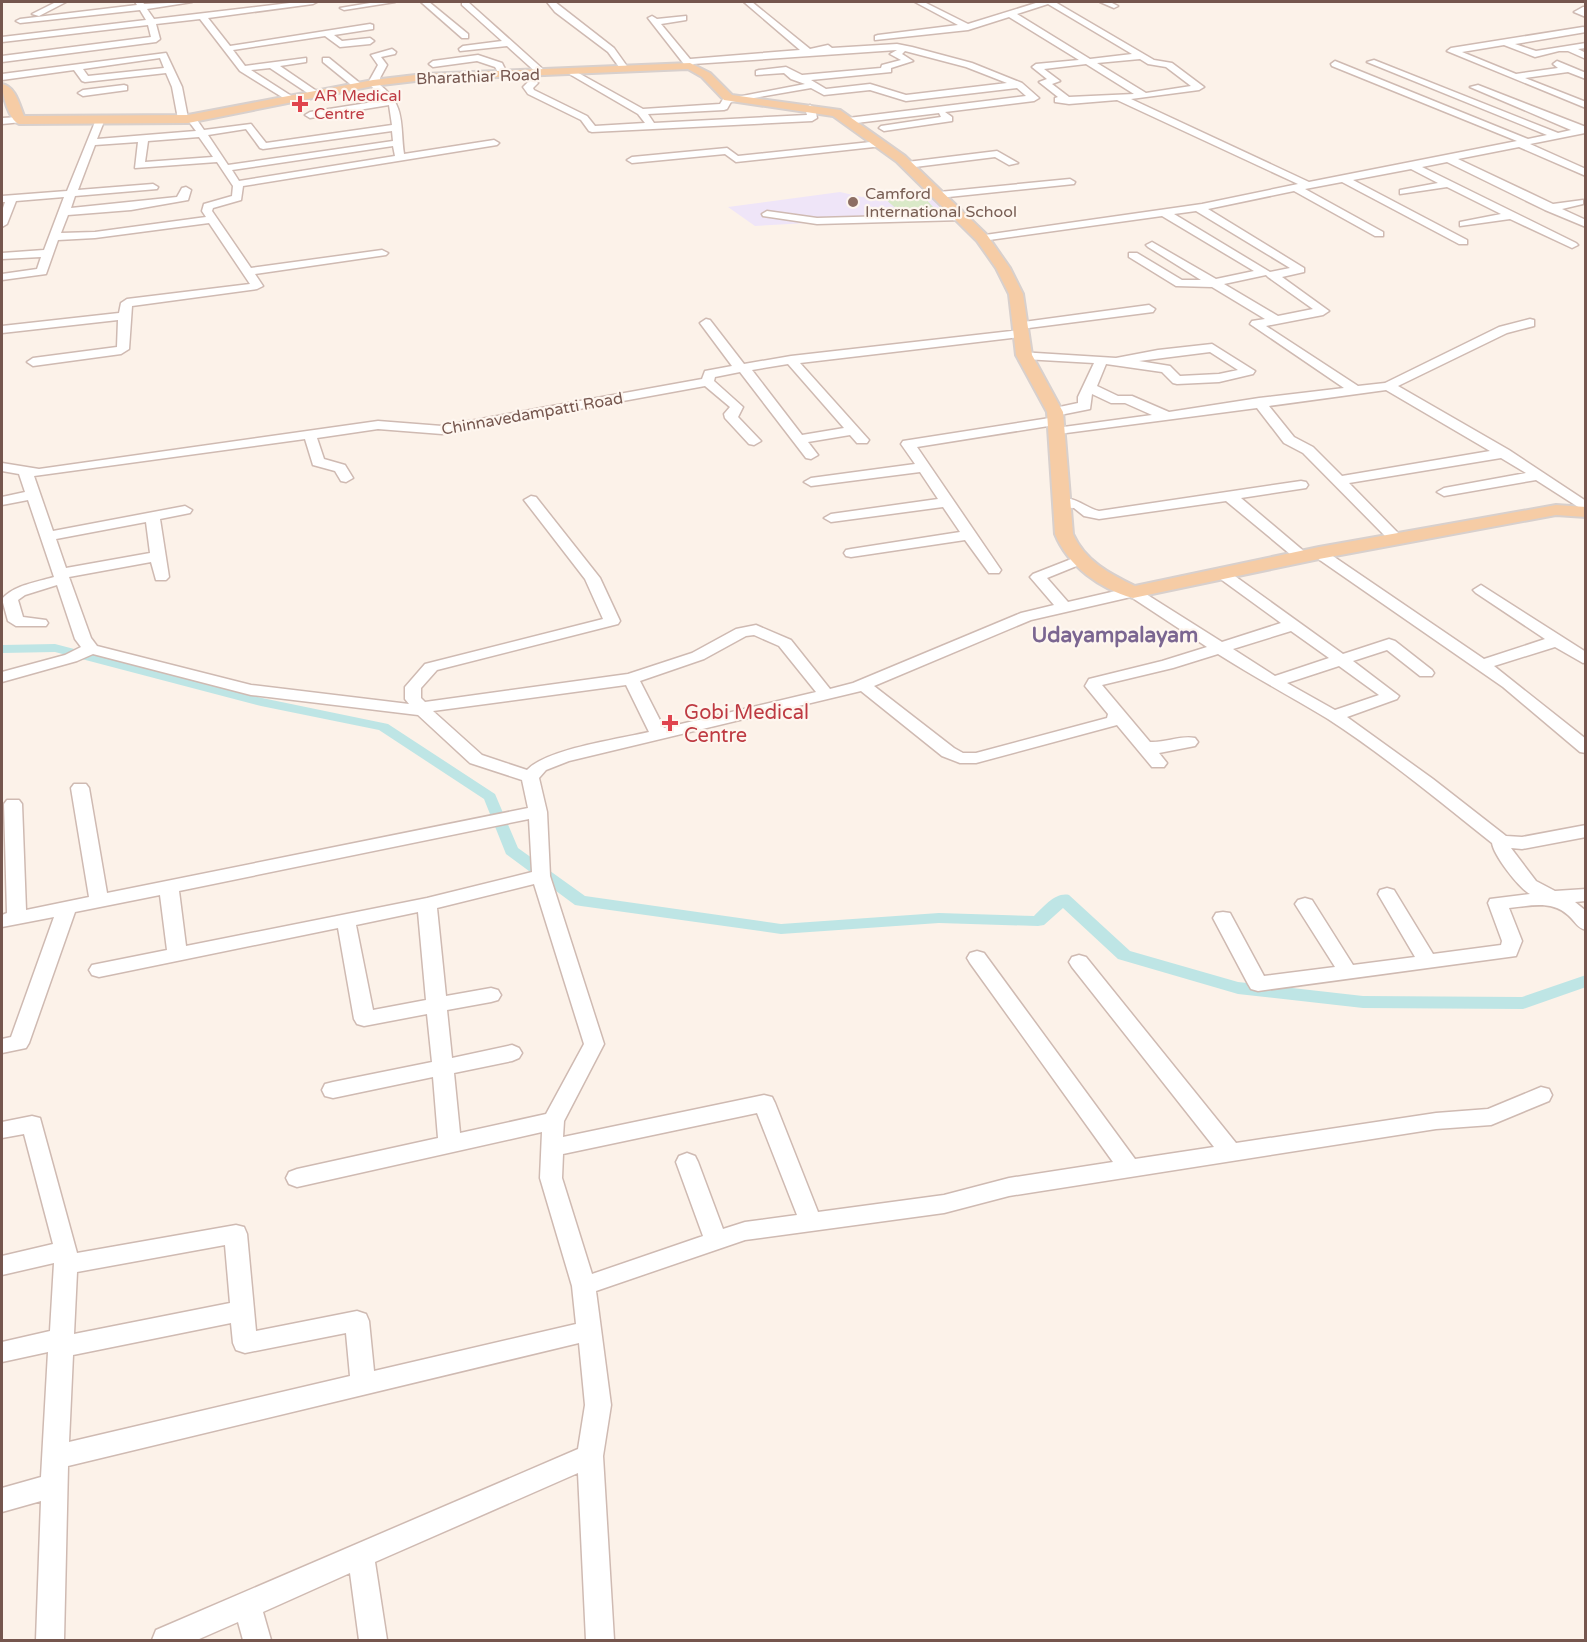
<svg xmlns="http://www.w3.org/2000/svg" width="1587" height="1642" viewBox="0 0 1587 1642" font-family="'Varela Round',sans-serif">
<rect width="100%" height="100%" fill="#fcf2e9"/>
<polygon fill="#efe5f8" points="926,188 954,215 755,226 728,207 840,192 862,197"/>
<path fill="#dae9c8" d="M906 192 921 194 935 209C919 224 898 213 886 199L895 194Z"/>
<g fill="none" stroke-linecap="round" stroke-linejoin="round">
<path fill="#bee5e5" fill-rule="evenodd" d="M55 644 262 698 388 724 495 794 518 848 585 896 781 924 939 913 1034 916C1044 907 1055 892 1069 895L1130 951 1238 982 1363 996 1522 997 1586 975V987L1523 1009 1363 1008 1238 994 1118 959 1063 908 1044 925 1038 926 939 923 781 934 581 906 575 905 506 854 484 799 379 730 261 706 55 652 2 653V645Z"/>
<g stroke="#cfbab2" stroke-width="3">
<g id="minor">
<polygon points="56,2 66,2 39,16 32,14"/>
<polygon points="135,2 143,2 144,4 192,2 147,9 154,19 298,2 317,2 313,4 208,18 230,46 370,24 373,25 373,29 334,35 342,41 370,38 374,41 370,44 340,47 325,36 233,50 245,66 306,58 306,62 280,66 318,92 318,96 312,96 270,68 251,70 293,97 295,99 290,102 240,71 200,19 156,24 160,39 156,42 2,62 2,56 151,37 148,25 2,42 2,37 146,20 140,10 20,23 16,21 20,19 137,5"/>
<polygon points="376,2 395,2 344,10 340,8"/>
<polygon points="421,2 429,2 468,34 468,38 462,38"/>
<polygon points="462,2 468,2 545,71 545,75 539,75 507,46 460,51 459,49 463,46 502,41 462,5"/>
<polygon points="547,2 555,2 614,48 629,69 628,71 622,71 608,52 555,12"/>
<path d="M744 2H752L810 49 828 45 832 48 897 44 912 47 972 63 1022 83 1039 98 1034 101 945 112 952 117V121L884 131 879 128 881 126 941 117 939 113 848 124 843 121 848 118 1026 96 1017 88 906 101 870 90 824 95 811 88 731 102 727 109 724 110 648 114 654 123 807 115 805 108 810 105 815 108 817 118 812 121 592 132 589 131 581 120 528 94 523 87 528 82 523 74 530 72 538 83 533 88 534 90 587 116 595 126 645 123 638 114 566 72 573 70 643 109 720 104 725 96 728 95 732 98 805 84 791 79 784 73 756 75V71L759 70 786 67 802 75 881 68 882 65 901 60 890 54 897 50 693 64 694 66 690 69 687 68 648 18 652 16 657 19 686 16V20L661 24 690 59 800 50ZM905 51 966 67 1007 83 906 95 870 84 826 89 811 80 891 72V68L913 61 902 54Z"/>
<path d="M915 2H924L968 24 1039 2H1055L1154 60 1172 63 1204 87 1199 90 1131 99 1309 182 1517 141 1332 66 1331 64 1335 61 1528 139 1547 135 1367 62 1374 60 1558 133 1571 130 1470 87 1478 85 1586 127 1585 133 1530 144 1586 169V176L1519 147 1458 159 1553 204 1583 200V204L1562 209 1586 220V227L1545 210 1447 162 1422 167 1576 243 1578 245 1572 248 1510 219 1460 226V222L1501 214 1447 187 1400 194V190L1438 183 1411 169 1353 180 1467 240V244H1459L1342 182 1305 189 1383 232V236H1375L1294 191 1208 209 1304 268V272L1282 277 1329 311 1323 315 1266 326 1358 386 1385 383 1499 327 1530 319 1534 320V326L1507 333 1398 386 1509 450 1586 501V512L1536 480 1444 496 1437 492 1444 488 1526 473 1501 458 1349 483 1401 536 1403 539 1396 543 1391 542 1303 453 1284 443 1257 408 1051 435 1049 432 1051 429 1056 428 1152 415 1125 403H1111L1092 394 1090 409 1055 416 1050 415 1048 412 1050 409 1078 403V397L1094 363 1024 359 1018 355 1020 352 1116 358 1158 350 1212 344 1255 371 1253 374 1219 382 1177 384 1173 383 1162 372 1106 364 1097 386 1118 396H1132L1169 412 1259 398 1344 388 1250 324 1252 321 1265 319 1212 287 1176 286 1129 257V253H1137L1182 280H1201L1148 247 1146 245 1152 242 1216 279 1254 271 1162 216 982 241 978 240V236L1202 204 1298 184 1117 100 1069 104 1055 102V98L1058 97 1039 82 1047 79 1032 67 1036 64 1079 60 1009 17 968 30 875 40V36L878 35 958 25ZM1048 4 1132 54 1090 59 1017 14ZM1140 59 1148 64 1166 67 1191 86 1146 93 1097 63ZM1086 64 1134 94 1069 97 1052 84 1060 81 1044 69ZM1196 211 1290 268 1270 272 1174 214ZM1266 275 1268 277 1313 309 1278 316 1224 284ZM1210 352 1238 370 1219 374 1180 376 1170 366 1139 361ZM1386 390 1490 451 1342 476 1313 447 1294 437 1269 406Z"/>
<polygon points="1100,2 1110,2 1118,6 1114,8"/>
<polygon points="1583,7 1586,7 1586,17 1574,12"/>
<polygon points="1583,27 1586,28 1586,32 1515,44 1536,51 1586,43 1586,48 1578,49 1586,53 1586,59 1568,51 1559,51 1535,57 1504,45 1462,52 1516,74 1558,68 1553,64 1557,61 1586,73 1586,79 1568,72 1525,78 1586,102 1586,108 1447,51 1451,48"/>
<path d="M392 49 396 52 395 54 381 57 387 65 380 78V85C406 105 400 126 404 154L494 140 499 143 497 145 243 186 241 200 213 208 212 211 251 268 382 250 388 253 386 255 255 274 263 286 257 289 132 306 129 349 121 354 33 366 27 362 33 358 117 347 118 320 2 333V326L119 313 121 303 127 299 250 284 209 223 95 238 58 240 46 274 2 280V274L37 269 41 257 2 259V253L44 250 64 197 16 201 7 224 2 227V211L5 202H2V196L67 191 97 117 105 119 97 139 196 131 187 119 183 122 178 119 172 87 166 73 85 82 82 81 74 70 2 80V74L166 53 182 87 188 118 195 117 204 130 251 124 266 143 392 125 389 105 310 118 305 115 310 112 386 100 368 83 378 65 371 55ZM160 58 164 68 88 76 83 69ZM246 129 260 148 263 149 392 131 393 141 228 165 208 135ZM199 137 213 157 145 162 148 141ZM138 142 135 168 217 162 233 186 232 196 204 204 202 211 206 217 95 232 61 233 68 215 131 210 188 200 191 190 186 187 182 188 177 197 71 208 75 196 157 189 158 187 153 184 78 190 95 145ZM393 146 395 156 239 181 232 170Z"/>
<polygon points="478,55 502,63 508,75 501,77 495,67 477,61 433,67 429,64 433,61"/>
<polygon points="323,58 329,58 361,84 361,88 355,88 323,62"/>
<polygon points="124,85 127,86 127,90 83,96 78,93 83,90"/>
<polygon points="19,117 22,118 22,122 2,124 2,118"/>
<polygon points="880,141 885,144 883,146 736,162 725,154 632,163 627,160 632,157 727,148 738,156"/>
<polygon points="997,151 1018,163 1009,165 995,157 907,168 902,165 907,162"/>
<polygon points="1070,179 1075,182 1074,184 939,198 934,195 939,192"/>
<polygon points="767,211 817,218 962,214 967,217 962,220 817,224 763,216 762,214"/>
<path d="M1149 305 1155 309 1153 312 1021 329 1027 333 1021 337 800 363 869 440 867 443H857L850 435 808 442 818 455 811 459 806 458 740 372 715 377 714 381 743 407 738 417 761 441 754 445 749 444 725 418 724 414 730 407 705 386 442 434 378 429 317 438 324 459 345 465 353 478 346 482 341 481 335 471 313 465 305 439 34 476 53 531 185 506 192 510 190 513 160 519 169 577 166 580H156L151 562 69 577 91 638 97 646 251 685 409 704 405 699V687L425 664 603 619 585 579 524 500 531 496 536 497 600 578 620 621 618 624 437 670 421 688V698L425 702 628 674 692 653 736 629 756 625 791 640 830 689 853 683 1021 613 1054 605 1030 577 1033 574 1079 556 1086 560 1084 563 1047 578 1068 602 1133 587 1138 589 1222 642 1281 623 1215 575 1213 572 1220 568 1225 569 1343 654 1389 639 1395 641 1432 670 1434 673 1432 676H1420L1387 650 1353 661 1399 696 1397 699 1347 717 1433 779 1506 836 1522 837 1586 825V837L1522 849 1511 848 1536 881 1555 891 1586 889V901L1575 902 1586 911V930C1577 928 1575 921 1568 915 1551 900 1529 906 1509 908L1522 941 1516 956 1258 991 1251 989 1248 984 1213 918 1216 913 1223 912 1230 913 1264 976 1335 967 1295 904 1298 900 1305 898 1312 900 1353 965 1415 957 1378 894 1380 890 1387 888 1394 890 1433 954 1501 945 1502 941 1488 903 1490 899 1530 894C1519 888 1494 856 1492 843 1439 801 1385 756 1328 719 1292 697 1254 677 1218 654L1173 668 1102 685 1150 742C1165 743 1181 735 1195 738L1198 742 1195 746 1159 753 1167 763 1164 767H1152L1117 725 976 763H960L942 756 861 691 569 761 546 770 539 778 547 812 550 876 604 1044 564 1121 563 1137 764 1095 772 1097 775 1103 818 1212 944 1195 1009 1178 1113 1162 970 963 967 958 970 953 977 951 984 953 1135 1159 1214 1147 1072 967 1069 962 1072 957 1079 955 1086 957 1236 1143 1436 1113 1488 1109 1541 1087 1549 1089 1552 1095 1549 1101 1491 1125 1436 1129 1009 1196 944 1213 745 1240 596 1291 611 1405 603 1456 614 1640H586L578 1473 375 1562 387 1640H359L350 1573 263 1612 271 1640H243L238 1622 197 1640H152L156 1630 578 1449 585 1405 579 1343 68 1466 64 1640H36L41 1501 2 1512V1488L41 1477 48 1352 2 1362V1342L50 1331 54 1263 2 1275V1256L53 1244 24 1134 2 1138V1122L32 1116 40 1118 77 1253 236 1225 244 1227 247 1234 256 1331 357 1311 366 1314 369 1321 374 1371 576 1324 572 1286 540 1178 542 1132 297 1187 289 1184 286 1178 289 1172 297 1169 438 1138 433 1077 333 1098 325 1096 322 1090 325 1084 333 1082 432 1062 427 1014 364 1026 357 1024 354 1019 338 928 99 977 92 975 89 970 92 965 167 950 160 895 75 912 29 1043 26 1048 2 1053V1039L11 1037 54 917 2 927V915L7 913 4 804 7 800H19L22 804 26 910 89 897 71 788 74 784H86L89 788 107 893 528 808 522 780 470 763 418 715 251 695 93 654 77 661 2 682V672L65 655 81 647 75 639 57 585 25 595 18 600 23 617 46 620 48 623 46 626H16L8 621 2 599C14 585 37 582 54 577L28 500 2 505V497L25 492 19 474 2 471V463L39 469 378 421 442 426 702 379 705 371 732 366 700 323 706 319 710 320 744 364 791 356 1020 330 1014 326 1016 323ZM788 364 844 428 802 435 752 370ZM146 522 150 553 66 568 56 539ZM1131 597 1207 647 1162 661 1089 679 1085 686 1108 714 1107 718 976 753H963L954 748 874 686 1031 620ZM1291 631 1329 658 1275 676 1233 649ZM754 635 779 646 816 692 664 728 640 681 704 659 746 636ZM1339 666 1379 695 1335 710 1287 683ZM626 685 649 732C619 739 546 749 527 770L482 755 433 711ZM529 819 532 872 427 898 186 946 179 891ZM534 884 584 1044 546 1114 460 1133 454 1073 512 1061 519 1058 522 1053 519 1048 512 1045 452 1058 447 1010 491 1002 498 1000 501 995 498 990 491 988 446 996 437 908ZM418 912 426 1000 373 1010 356 925ZM757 1113 797 1215 745 1222 723 1229 698 1162 695 1156 687 1153 679 1156 676 1162 703 1236 592 1274 562 1178 563 1154ZM225 1245 230 1303 74 1334 77 1272ZM231 1323 233 1343 236 1350 245 1353 346 1333 350 1376 69 1442 73 1355Z"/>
<polygon points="1056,417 1061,418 1063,421 1061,424 917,447 1001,570 999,573 989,573 965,540 851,557 846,556 844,553 846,550 851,549 960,532 943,507 831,522 824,518 831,514 938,499 920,472 811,486 804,482 811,478 915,464 901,444 903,441"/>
<path d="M1301 481 1306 482 1308 485 1306 488 1241 498 1306 553 1308 556 1301 560 1296 559 1226 501 1099 519 1084 516 1074 508 1057 507 1055 504C1070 490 1084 508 1099 511Z"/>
<polygon points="1319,549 1324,550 1484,659 1545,639 1476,593 1473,590 1481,585 1586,652 1586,662 1583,663 1555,647 1494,666 1586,739 1586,753 1580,752 1503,687 1314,556 1312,553 1314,550"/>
</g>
</g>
<g stroke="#d8d0cd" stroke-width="4">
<path id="major" d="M690 63 710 73 732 95 840 110 905 156 987 235 1010 268 1023 294 1032 355 1063 412 1073 534C1085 561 1110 574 1135 586L1319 547 1556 505 1586 507V517L1556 515 1319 559 1133 598C1100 589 1068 566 1055 534L1047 412 1016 355 1009 294 996 268 977 241 897 162 833 116 724 100 702 77 688 69 424 80 373 86 188 123 19 124C9 120 2 94 2 84 16 87 19 104 24 116L188 115 373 80 424 74Z"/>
</g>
<use href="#minor" fill="#fff" fill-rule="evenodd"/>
<use href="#major" fill="#f6cca5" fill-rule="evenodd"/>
</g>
<g fill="#e0444e" stroke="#fef6ef" stroke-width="2">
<path d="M297 95h6v6h6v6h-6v6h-6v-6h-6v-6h6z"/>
<path d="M667 714h6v6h6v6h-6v6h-6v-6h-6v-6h6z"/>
</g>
<circle fill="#8d6e63" stroke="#fef6ef" stroke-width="2" cx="853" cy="202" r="6"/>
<g text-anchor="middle" stroke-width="4.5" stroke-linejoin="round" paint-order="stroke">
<g font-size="16" fill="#75564e" stroke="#fef6ef">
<text transform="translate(478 76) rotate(-2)" y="6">Bharathiar Road</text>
<text transform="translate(532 413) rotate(-10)" y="6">Chinnavedampatti Road</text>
</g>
<g font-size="16" fill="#be3a42" stroke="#fef6ef" text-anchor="start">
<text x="314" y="101">AR Medical<tspan x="314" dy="18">Centre</tspan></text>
</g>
<g font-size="16" fill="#785e54" stroke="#fef6ef" text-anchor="start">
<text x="865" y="199">Camford<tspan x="865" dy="18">International School</tspan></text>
</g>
<g font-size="20" fill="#be3a42" stroke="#fef6ef" text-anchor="start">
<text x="684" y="719">Gobi Medical<tspan x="684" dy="23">Centre</tspan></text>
</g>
<g font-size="21" font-weight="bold" fill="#7b6691" stroke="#fef6ef">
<text x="1115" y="642">Udayampalayam</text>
</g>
</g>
<rect width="1587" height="1642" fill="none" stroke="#75564e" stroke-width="6"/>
</svg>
